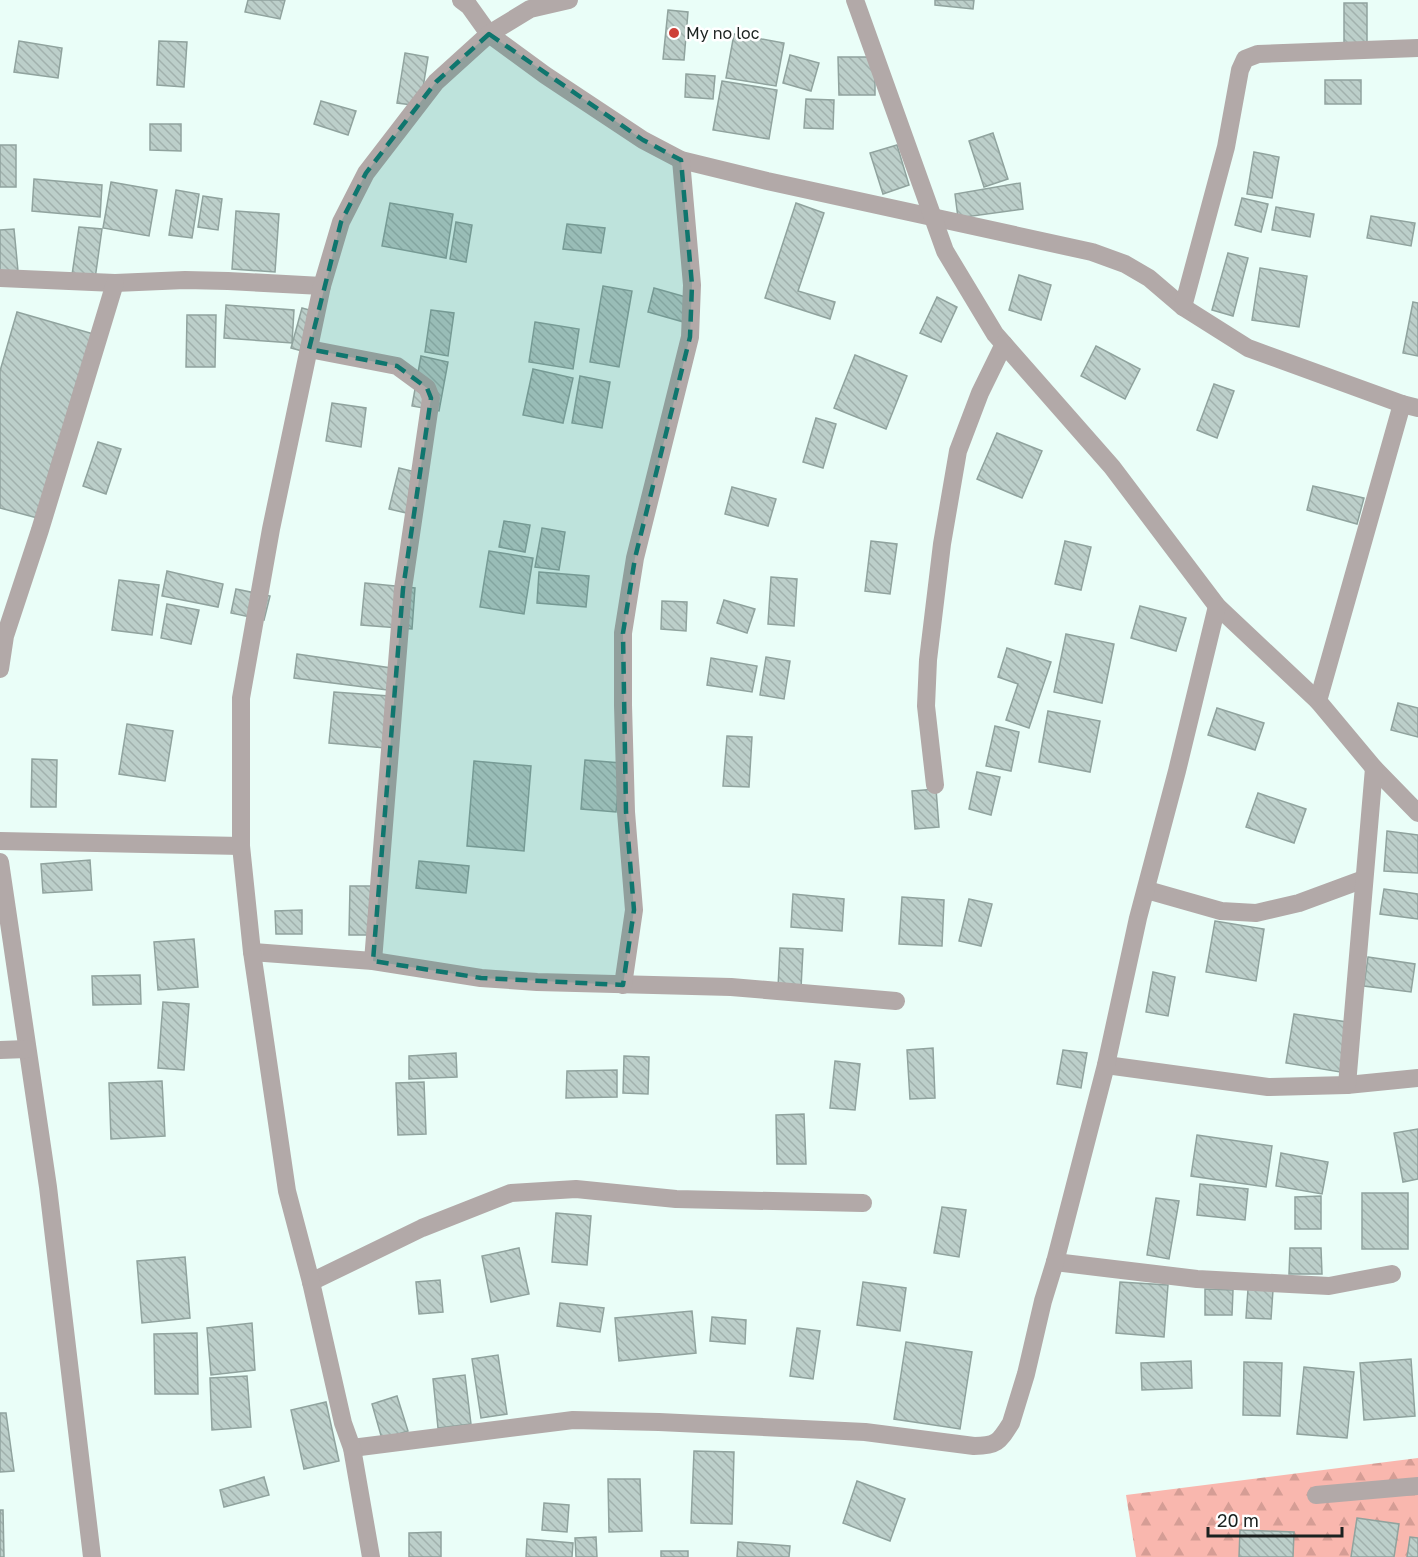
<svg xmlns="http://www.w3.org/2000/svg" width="1418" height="1557" viewBox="0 0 1418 1557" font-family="'Golos Text',sans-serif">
<defs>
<pattern id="forest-firs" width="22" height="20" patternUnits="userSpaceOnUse" patternTransform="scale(1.5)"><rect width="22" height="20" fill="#f9b7ae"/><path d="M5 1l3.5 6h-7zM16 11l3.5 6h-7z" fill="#d59d95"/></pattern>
<pattern id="building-back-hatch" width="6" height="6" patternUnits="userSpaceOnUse" patternTransform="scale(1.5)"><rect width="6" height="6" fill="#bccfca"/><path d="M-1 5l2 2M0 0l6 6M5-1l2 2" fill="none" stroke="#a1b1ad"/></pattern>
</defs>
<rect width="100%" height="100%" fill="#eafef8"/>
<polygon fill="url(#forest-firs)" points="1418,1458 1418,1557 1136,1557 1126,1495"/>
<g fill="url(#building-back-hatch)" stroke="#90a39e" stroke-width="1.5">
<polygon points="248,0 285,0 280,19 245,12"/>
<polygon points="935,0 974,0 973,9 935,5"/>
<rect x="1344" y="3" width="23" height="49"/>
<polygon points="668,10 688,12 684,60 663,59"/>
<polygon points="734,34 784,43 776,86 726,78"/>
<polygon points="19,41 62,48 58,78 14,72"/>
<polygon points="159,41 187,42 184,87 157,85"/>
<polygon points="405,53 428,57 420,106 397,103"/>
<polygon points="790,55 819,63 811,91 783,83"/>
<polygon points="838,57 875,57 875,95 839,95"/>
<polygon points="686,74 715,76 713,99 685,97"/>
<rect x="1325" y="80" width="36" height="24"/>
<polygon points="722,81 777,90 769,139 713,130"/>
<polygon points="806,99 834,100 833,129 804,128"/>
<polygon points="321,101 356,111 348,135 314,124"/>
<polygon points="150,124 181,124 181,151 150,150"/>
<polygon points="993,133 1008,179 984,187 969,141"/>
<rect x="0" y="145" width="16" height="42"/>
<polygon points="897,145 909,185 883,194 870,153"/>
<polygon points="1254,152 1279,157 1272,198 1247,194"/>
<polygon points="34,179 102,185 100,217 32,211"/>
<polygon points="111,182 157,190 149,236 103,228"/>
<polygon points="1020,183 1023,209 958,218 955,194"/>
<polygon points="176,190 199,194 192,238 169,235"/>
<polygon points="203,196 222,199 218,230 198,227"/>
<polygon points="1242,198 1268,204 1261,232 1235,225"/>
<polygon points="390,203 453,214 446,258 382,246"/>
<polygon points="796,203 824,213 798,291 835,302 830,319 765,298"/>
<polygon points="1276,207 1314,214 1310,237 1272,230"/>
<polygon points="236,211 279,214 275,272 232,269"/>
<polygon points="1371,216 1415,223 1411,246 1367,238"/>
<polygon points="456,222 472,225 466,262 450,259"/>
<polygon points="567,224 605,228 601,253 563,249"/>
<polygon points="79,227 102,229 95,279 72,275"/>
<polygon points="14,229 18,271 0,272 0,230"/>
<polygon points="1228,253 1248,258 1233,316 1212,310"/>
<polygon points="1260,268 1307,276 1299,327 1252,320"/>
<polygon points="1019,275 1051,285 1041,320 1009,310"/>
<polygon points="603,286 632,291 619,367 590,362"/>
<polygon points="654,288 693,299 687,323 648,312"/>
<polygon points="937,297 957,307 941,342 920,333"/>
<polygon points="1413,302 1418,303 1418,356 1403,353"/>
<polygon points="226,305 294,310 292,343 224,338"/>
<polygon points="302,308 324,314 313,354 291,348"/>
<polygon points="431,310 454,313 448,356 425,352"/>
<polygon points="17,312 97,335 45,520 0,508 0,371"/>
<polygon points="187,315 216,315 215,367 186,367"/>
<polygon points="535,322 579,329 573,369 529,362"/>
<polygon points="1096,346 1140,369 1125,399 1081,376"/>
<polygon points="855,355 907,376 886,429 834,408"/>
<polygon points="421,356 448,362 439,411 412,406"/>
<polygon points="533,369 573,378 563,423 523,415"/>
<polygon points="580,376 610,382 602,428 572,423"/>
<polygon points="1214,384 1234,391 1217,438 1197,430"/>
<polygon points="332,403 366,408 361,447 326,441"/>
<polygon points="816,418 836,424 823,468 803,462"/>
<polygon points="997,433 1042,451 1022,498 977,479"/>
<polygon points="98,442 121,449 106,494 83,486"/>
<polygon points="399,468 424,474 415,515 389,509"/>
<polygon points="1313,486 1364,498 1357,524 1307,510"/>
<polygon points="732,487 776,499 768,526 725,514"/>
<polygon points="504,521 530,525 525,552 499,547"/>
<polygon points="542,528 565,532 559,570 535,567"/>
<polygon points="871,541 897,544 890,594 865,591"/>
<polygon points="1065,541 1091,547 1081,590 1055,584"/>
<polygon points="489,551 533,558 524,614 480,607"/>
<polygon points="167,571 223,584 218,607 162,596"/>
<polygon points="539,572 589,576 586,607 537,603"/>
<polygon points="771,577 797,579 794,626 768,624"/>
<polygon points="119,580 159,585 152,635 112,630"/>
<polygon points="365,583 415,588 412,629 361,625"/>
<polygon points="236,589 270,596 264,620 231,613"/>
<polygon points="724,600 755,609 747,633 717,623"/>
<polygon points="662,601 687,602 686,631 661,629"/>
<polygon points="167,604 199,610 191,644 161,638"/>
<polygon points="1140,606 1186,618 1176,651 1131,638"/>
<polygon points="1066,634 1114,644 1102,703 1054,692"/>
<polygon points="1007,648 1051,662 1029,728 1006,720 1018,684 998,677"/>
<polygon points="297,654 391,668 387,690 294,678"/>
<polygon points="766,657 790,661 784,699 760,695"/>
<polygon points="711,658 757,666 752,692 707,685"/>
<polygon points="334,692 389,696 385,748 329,743"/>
<polygon points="1398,703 1418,708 1418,737 1391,730"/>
<polygon points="1217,708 1264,723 1255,750 1208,735"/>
<polygon points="1048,711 1100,721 1090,772 1039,762"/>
<polygon points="127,724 173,731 165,781 119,774"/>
<polygon points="995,726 1019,732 1011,771 986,766"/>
<polygon points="727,736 752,737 749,787 723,786"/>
<polygon points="32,759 57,760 56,807 31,807"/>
<polygon points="585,760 621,763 616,812 581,809"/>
<polygon points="474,761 531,766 524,851 467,846"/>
<polygon points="977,772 1000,777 991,815 969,809"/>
<polygon points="936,789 939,827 915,829 912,791"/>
<polygon points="1258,793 1306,809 1294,843 1246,827"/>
<polygon points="1387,831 1418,835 1418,873 1384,871"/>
<polygon points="90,860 92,890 43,893 41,864"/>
<polygon points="419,861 469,866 466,893 416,888"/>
<polygon points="350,886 376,886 375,935 349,935"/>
<polygon points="1384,889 1418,894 1418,919 1380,914"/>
<polygon points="793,894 844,899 842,931 791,927"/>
<polygon points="902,897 944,900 942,946 899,944"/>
<polygon points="969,899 992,904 981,946 959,941"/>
<polygon points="302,910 302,934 276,934 275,911"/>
<polygon points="1215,921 1264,929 1256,981 1206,972"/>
<polygon points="194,939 198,987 158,990 154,942"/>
<polygon points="780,948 803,949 801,988 778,987"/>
<polygon points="1368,957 1415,964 1411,992 1364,986"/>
<polygon points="1153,972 1175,977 1168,1016 1146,1012"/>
<polygon points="140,975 141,1004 93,1005 92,976"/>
<polygon points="163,1002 189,1004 184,1070 158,1068"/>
<polygon points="1294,1014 1347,1022 1340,1072 1286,1063"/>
<polygon points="933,1048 935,1098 910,1099 907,1050"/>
<polygon points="1063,1050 1087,1053 1081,1088 1057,1084"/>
<polygon points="456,1053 457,1077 409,1079 409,1056"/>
<polygon points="624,1056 649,1057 648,1094 623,1093"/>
<polygon points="835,1061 860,1064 855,1110 830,1108"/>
<polygon points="617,1070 617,1097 566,1098 567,1071"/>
<polygon points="162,1081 165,1136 111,1139 109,1083"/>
<polygon points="424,1082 426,1134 398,1135 396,1083"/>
<polygon points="804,1114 806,1164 777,1164 776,1115"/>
<polygon points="1418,1129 1418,1179 1403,1182 1394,1133"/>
<polygon points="1197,1135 1272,1146 1266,1187 1191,1176"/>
<polygon points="1281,1153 1328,1162 1322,1194 1276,1186"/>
<polygon points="1200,1184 1248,1189 1245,1220 1197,1215"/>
<rect x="1362" y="1193" width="46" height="56"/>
<polygon points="1321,1196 1321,1229 1295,1229 1295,1197"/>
<polygon points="1156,1198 1179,1201 1169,1259 1147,1255"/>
<polygon points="942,1207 966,1210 959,1257 934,1253"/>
<polygon points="556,1213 591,1216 587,1265 552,1262"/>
<polygon points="519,1248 529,1294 491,1302 482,1256"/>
<polygon points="1290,1248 1321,1248 1322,1274 1289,1274"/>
<polygon points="185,1257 190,1318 142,1323 137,1261"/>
<polygon points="440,1280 443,1312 419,1314 416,1282"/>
<polygon points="863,1282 906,1288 900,1331 857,1325"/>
<polygon points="1120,1282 1168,1285 1164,1337 1116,1333"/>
<polygon points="1205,1289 1233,1290 1232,1315 1205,1315"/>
<polygon points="1248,1289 1273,1290 1271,1319 1246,1318"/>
<polygon points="560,1303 604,1308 600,1332 557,1326"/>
<polygon points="692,1311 696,1353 619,1361 615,1318"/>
<polygon points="712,1317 746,1320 745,1344 710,1341"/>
<polygon points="252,1323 255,1370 211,1375 207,1328"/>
<polygon points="797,1328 820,1331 813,1379 790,1376"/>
<polygon points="197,1333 198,1394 155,1394 154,1334"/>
<polygon points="906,1342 972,1352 960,1429 894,1419"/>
<polygon points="498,1355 507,1414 481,1418 472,1359"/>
<polygon points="1411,1359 1415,1416 1364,1420 1360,1363"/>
<polygon points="1191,1361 1192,1388 1142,1390 1141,1363"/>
<polygon points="1244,1362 1282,1363 1280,1416 1243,1415"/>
<polygon points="1304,1367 1354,1372 1347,1438 1297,1434"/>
<polygon points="465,1375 471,1424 438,1428 433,1379"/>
<polygon points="247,1376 251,1427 212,1430 210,1378"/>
<polygon points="397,1396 408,1431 382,1439 372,1404"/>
<polygon points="326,1402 339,1461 304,1469 291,1410"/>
<polygon points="0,1413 6,1413 14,1471 0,1472"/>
<polygon points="694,1451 734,1452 732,1524 691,1523"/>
<polygon points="264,1477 269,1495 224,1507 220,1490"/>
<polygon points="608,1479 640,1479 642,1531 609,1532"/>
<polygon points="857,1481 905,1499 890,1541 843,1523"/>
<polygon points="544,1503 569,1505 567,1532 542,1530"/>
<polygon points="0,1510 3,1510 4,1557 0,1557"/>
<polygon points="1357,1518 1399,1524 1394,1557 1351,1557"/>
<polygon points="1240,1530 1294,1532 1293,1557 1239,1557"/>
<polygon points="441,1532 441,1557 409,1557 409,1533"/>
<polygon points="596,1537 597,1557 576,1557 575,1538"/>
<polygon points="1410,1537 1418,1538 1418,1557 1407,1557"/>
<polygon points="527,1539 573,1543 572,1557 526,1557"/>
<polygon points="738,1542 790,1546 789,1557 737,1557"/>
<rect x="661" y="1551" width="27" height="6"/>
</g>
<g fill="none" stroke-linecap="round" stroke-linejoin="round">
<g stroke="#b2a9a8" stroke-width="18">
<polyline points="461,0 469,6 489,34 545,75 643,140 681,160 767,181 1092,252 1125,264 1149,278 1183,307 1248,348 1402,404 1418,408"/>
<polyline points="855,0 945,251 995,334 1112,467 1217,606 1318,701 1374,768 1418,813"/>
<polyline points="0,278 115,283 185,280 228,281 322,286"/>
<polyline points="1183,307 1226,147 1240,70 1245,59 1258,54 1418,48"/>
<polyline points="309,349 397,366 427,388 431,398 403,589 373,961"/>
<polyline points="0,669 5,636 40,530 115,283"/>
<polyline points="1318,701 1402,404"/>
<polyline points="935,785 926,706 928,660 942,544 958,451 980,393 1004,344"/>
<polyline points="0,841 241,846"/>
<polyline points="0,862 48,1187 92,1557"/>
<polyline points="1147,890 1221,911 1256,913 1299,903 1364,879"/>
<polyline points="252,952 373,961 481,978 537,982 731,987 896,1001"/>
<polyline points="623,985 634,910 626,812 623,705 623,633 635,558 690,337 692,285 681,160"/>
<polyline points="0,1050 27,1049"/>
<polyline points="1106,1065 1268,1087 1347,1085 1418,1078"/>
<polyline points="1347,1085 1374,768"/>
<polyline points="1055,1262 1197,1279 1329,1286 1392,1274"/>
<polyline points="311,1282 422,1228 511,1193 576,1189 676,1199 863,1203"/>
<path d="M352 1448 573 1420 659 1422 865 1432 974 1446C997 1446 999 1442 1011 1423L1026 1374 1043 1301 1055 1262 1106 1065 1138 918 1177 771 1217 606"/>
<polyline points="1316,1495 1418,1486"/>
<polyline points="371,1557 352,1448 343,1423 311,1282 287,1191 252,952 241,846 241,698 271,529 322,286 341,222 366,173 436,82 489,34 530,9 569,0"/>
</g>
</g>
<path fill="#0f766e" fill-opacity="0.2" stroke="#0f766e" stroke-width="4.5" stroke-dasharray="12 8" stroke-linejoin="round" d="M489 34 643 140 681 160 692 285 690 337 635 558 623 633 626 812 634 910 623 985 481 978 373 961 403 589 431 398 427 388 397 366 309 349 341 222 366 173 436 82Z"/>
<circle fill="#ce4038" stroke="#fff" stroke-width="2" cx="674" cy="33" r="6"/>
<g text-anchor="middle" stroke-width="5" stroke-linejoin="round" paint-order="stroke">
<g font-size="16" fill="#1a211f" stroke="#fff" text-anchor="start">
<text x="686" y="39">My no loc</text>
</g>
</g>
<path d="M1208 1527v9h134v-9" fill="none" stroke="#1a211f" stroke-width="3"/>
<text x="1217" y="1527" font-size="18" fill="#1a211f" stroke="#ffffff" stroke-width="4.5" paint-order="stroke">20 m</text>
</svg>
